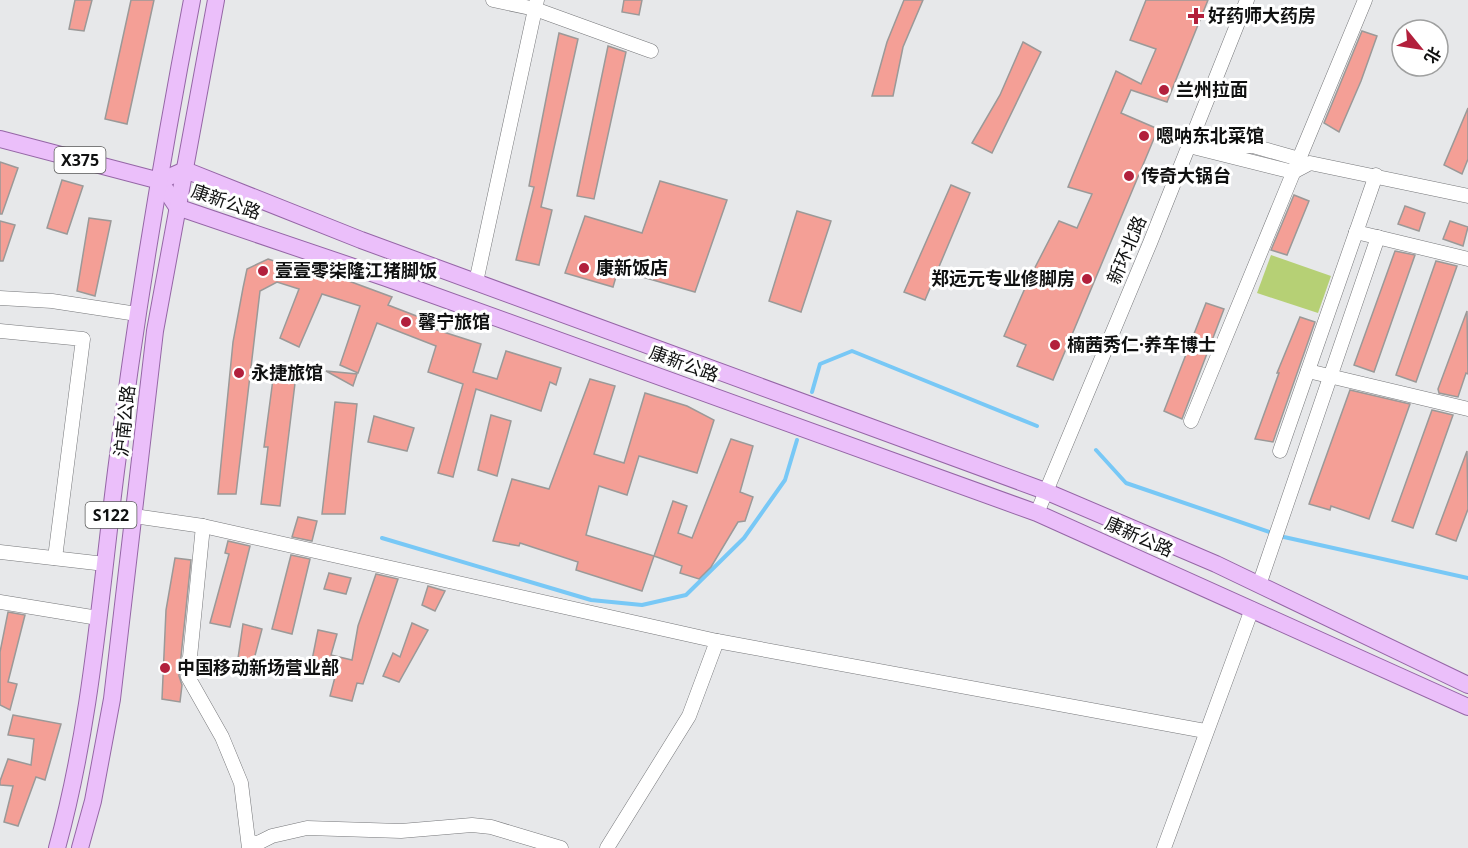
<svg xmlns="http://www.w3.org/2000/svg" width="1468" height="848" viewBox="0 0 1468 848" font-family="'Noto Sans','Noto Sans SC',sans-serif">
<rect width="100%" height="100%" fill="#e7e8ea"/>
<polygon fill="#b6d075" points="1271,255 1331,276 1318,313 1257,293"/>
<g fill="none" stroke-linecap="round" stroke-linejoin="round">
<g stroke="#78c8f6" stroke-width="4">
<polyline points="812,392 820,364 852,351 1037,426"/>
<polyline points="1096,450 1126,483 1284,537 1468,578"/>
<polyline points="382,538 591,600 642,605 686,595 744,538 785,480 797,440"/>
</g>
</g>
<g fill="#f49f96" stroke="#9b9998" stroke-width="1.5">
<polygon points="75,0 92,0 84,31 69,29"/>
<polygon points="131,0 154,0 127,124 105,119"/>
<polygon points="624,0 642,0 639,15 622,12"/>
<polygon points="904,0 923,0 903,47 893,96 872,96 887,42"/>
<polygon points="1146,0 1208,0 1167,102 1131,90 1121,113 1158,129 1053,380 1017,366 1026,345 1004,336 1029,279 1059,221 1077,228 1092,194 1068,187 1116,71 1141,84 1156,49 1130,40"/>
<polygon points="1362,31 1377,36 1361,81 1339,132 1324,123"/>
<polygon points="559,33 578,39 541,207 552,210 539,265 516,260 534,187 529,186"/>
<polygon points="1023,42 1041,52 992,153 972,143 1000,95"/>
<polygon points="608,46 626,52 594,199 577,196"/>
<polygon points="1468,108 1468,159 1462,174 1444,165"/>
<polygon points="0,162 18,168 2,214 0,214"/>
<polygon points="62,180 83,186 67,234 47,228"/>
<polygon points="660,181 727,200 695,292 618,270 613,287 565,273 585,216 642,233"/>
<polygon points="951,185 970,193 925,300 904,292"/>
<polygon points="1294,195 1309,201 1287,255 1271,250"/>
<polygon points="1405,206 1425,213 1419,231 1398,224"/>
<polygon points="797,211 831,221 801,312 769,301"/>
<polygon points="89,218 111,221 95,296 77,291"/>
<polygon points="0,221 15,225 3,261 0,261"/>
<polygon points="1450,221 1468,227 1463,246 1443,239"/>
<polygon points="1395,251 1415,255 1374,372 1354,365"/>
<polygon points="268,259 298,269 300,263 392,297 388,305 437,324 434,329 481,344 473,372 497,379 506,351 561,368 556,385 550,382 541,411 476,389 453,477 438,473 463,384 428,372 436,346 377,323 358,373 340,365 360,306 322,294 299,347 280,338 299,289 277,282 260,291 236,494 218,494 233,342 243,288 247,269"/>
<polygon points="1436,261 1457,266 1416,382 1396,375"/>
<polygon points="1206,303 1224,309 1182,419 1164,411"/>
<polygon points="1467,311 1468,374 1466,373 1458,397 1439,393 1438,389"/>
<polygon points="1300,317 1315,322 1273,442 1255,439 1279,373 1277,373"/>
<polygon points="275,364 297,367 280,506 261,504 268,447 264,447"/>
<polygon points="326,371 357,374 353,386"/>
<polygon points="590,379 615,386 594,454 624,463 645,393 687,406 714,420 697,473 639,456 627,495 599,486 586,535 654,556 642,591 576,570 578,562 520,543 519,546 493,541 512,479 549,489"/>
<polygon points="1350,390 1410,404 1369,519 1331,506 1330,510 1309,504"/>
<polygon points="335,402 357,404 351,457 345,514 322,514"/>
<polygon points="1432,410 1453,415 1413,528 1392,521"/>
<polygon points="491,415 511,421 497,476 478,470"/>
<polygon points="374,416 414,428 407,451 368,442"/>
<polygon points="731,439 753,446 740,492 753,497 745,521 738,522 711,567 699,579 680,573 682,566 654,556 673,501 687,506 678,533 692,538"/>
<polygon points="1467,451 1468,509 1456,541 1436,534"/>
<polygon points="298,517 317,521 312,541 292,537"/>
<polygon points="228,541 250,546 230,627 210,623 229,554 225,553"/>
<polygon points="291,555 310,559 292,634 272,629"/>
<polygon points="175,558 191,560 179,676 182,685 180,702 162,699 166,610"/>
<polygon points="329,573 351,578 346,594 324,589"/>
<polygon points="376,574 398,579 363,684 357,683 352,701 330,696 335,677 310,670 318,630 337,634 331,655 352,660 358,626"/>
<polygon points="428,586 445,591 435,611 422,605"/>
<polygon points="8,612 25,615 8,682 17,684 10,710 0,705 0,652"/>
<polygon points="412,623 428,630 399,682 383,676 393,653 400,657"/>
<polygon points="243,624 262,629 252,667 237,665"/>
<polygon points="13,715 61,724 45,780 36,777 18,826 4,822 13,786 0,785 0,781 8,759 31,765 34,739 8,735"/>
</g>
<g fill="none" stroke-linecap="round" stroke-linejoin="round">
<g stroke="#76777a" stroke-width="15">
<g id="minor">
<polyline points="493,0 535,9 651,51"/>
<polyline points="1189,146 1293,172 1310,163 1468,196"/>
<polyline points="1210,146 1253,146 1299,159 1365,0"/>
<polyline points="1356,232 1468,259"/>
<polyline points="476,282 537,0"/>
<polyline points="0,298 52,301 137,314"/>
<polyline points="0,331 83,339 55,558"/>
<polyline points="1308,371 1468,409"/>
<polyline points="1191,421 1296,166"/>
<polyline points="1280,451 1376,175"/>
<polyline points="1037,513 1150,243 1247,0"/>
<polyline points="134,516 203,526 717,641 1205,731"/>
<polyline points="203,526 188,677 222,737 241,783 249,848"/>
<polyline points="0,552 105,564"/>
<polyline points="1259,585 1378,237"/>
<polyline points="0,602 98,618"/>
<polyline points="249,842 258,843 272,836 307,828 401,831 472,825 491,827 561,848"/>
<polyline points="607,848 689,716 717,641"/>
<polyline points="1164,848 1252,609"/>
</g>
</g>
<g stroke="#9566a6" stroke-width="18">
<g id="major">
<polyline points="0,139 160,181"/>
<polyline points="160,181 177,207 386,278 1037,513 1468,707"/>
<polyline points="160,181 185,170 361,240 1045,491 1216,564 1468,685"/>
<path d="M57 848C91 725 100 597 116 471 136 313 162 156 192 0"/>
<polyline points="80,848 93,801 112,699 155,331 216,0"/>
</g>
</g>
<use href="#minor" stroke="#fff" stroke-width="14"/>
<use href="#major" stroke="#ebbffa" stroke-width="16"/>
</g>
<g fill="#b2203c" stroke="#fff" stroke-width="2">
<path d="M1193 7h6v6h6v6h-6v6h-6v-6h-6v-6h6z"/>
<circle cx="1164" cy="90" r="6"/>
<circle cx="1144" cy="136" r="6"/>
<circle cx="1129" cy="176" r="6"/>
<circle cx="584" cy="268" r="6"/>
<circle cx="263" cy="271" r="6"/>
<circle cx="1087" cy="279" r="6"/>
<circle cx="406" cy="322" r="6"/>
<circle cx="1055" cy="345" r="6"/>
<circle cx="239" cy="373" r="6"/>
<circle cx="165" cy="668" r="6"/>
</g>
<g text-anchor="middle" stroke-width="6" stroke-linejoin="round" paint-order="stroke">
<g fill="#fff" stroke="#585858" stroke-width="1.5">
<rect x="54.5" y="147" width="51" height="26" rx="4.5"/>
<rect x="85.5" y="502" width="51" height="26" rx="4.5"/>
</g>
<g font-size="16" font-weight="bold" fill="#101111">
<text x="80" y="166">X375</text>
<text x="111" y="521">S122</text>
</g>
<g font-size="18" font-weight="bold" fill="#101111" stroke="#fff" text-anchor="start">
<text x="1208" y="22">好药师大药房</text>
<text x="1176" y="96">兰州拉面</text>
<text x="1156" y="142">嗯呐东北菜馆</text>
<text x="1141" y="182">传奇大锅台</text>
<text x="596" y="274">康新饭店</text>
<text x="275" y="277">壹壹零柒隆江猪脚饭</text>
<text x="1075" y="285" text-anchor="end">郑远元专业修脚房</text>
<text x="418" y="328">馨宁旅馆</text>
<text x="1067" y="351">楠茜秀仁·养车博士</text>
<text x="251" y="379">永捷旅馆</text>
<text x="177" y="674">中国移动新场营业部</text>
</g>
<g font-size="18" fill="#101111" stroke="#fff">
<text transform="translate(226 202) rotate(19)" y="6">康新公路</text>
<text transform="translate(1127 250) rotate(-67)" y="6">新环北路</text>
<text transform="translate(684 364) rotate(20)" y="6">康新公路</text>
<text transform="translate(125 421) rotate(-84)" y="6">沪南公路</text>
<text transform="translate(1139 537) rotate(24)" y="6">康新公路</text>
</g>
</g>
<g transform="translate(1420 48) rotate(120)"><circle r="28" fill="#ffffff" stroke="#9fa0a0" stroke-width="1.5"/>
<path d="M0-4.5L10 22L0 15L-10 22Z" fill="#b2203c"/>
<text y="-9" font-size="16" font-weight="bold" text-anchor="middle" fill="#101111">北</text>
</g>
</svg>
